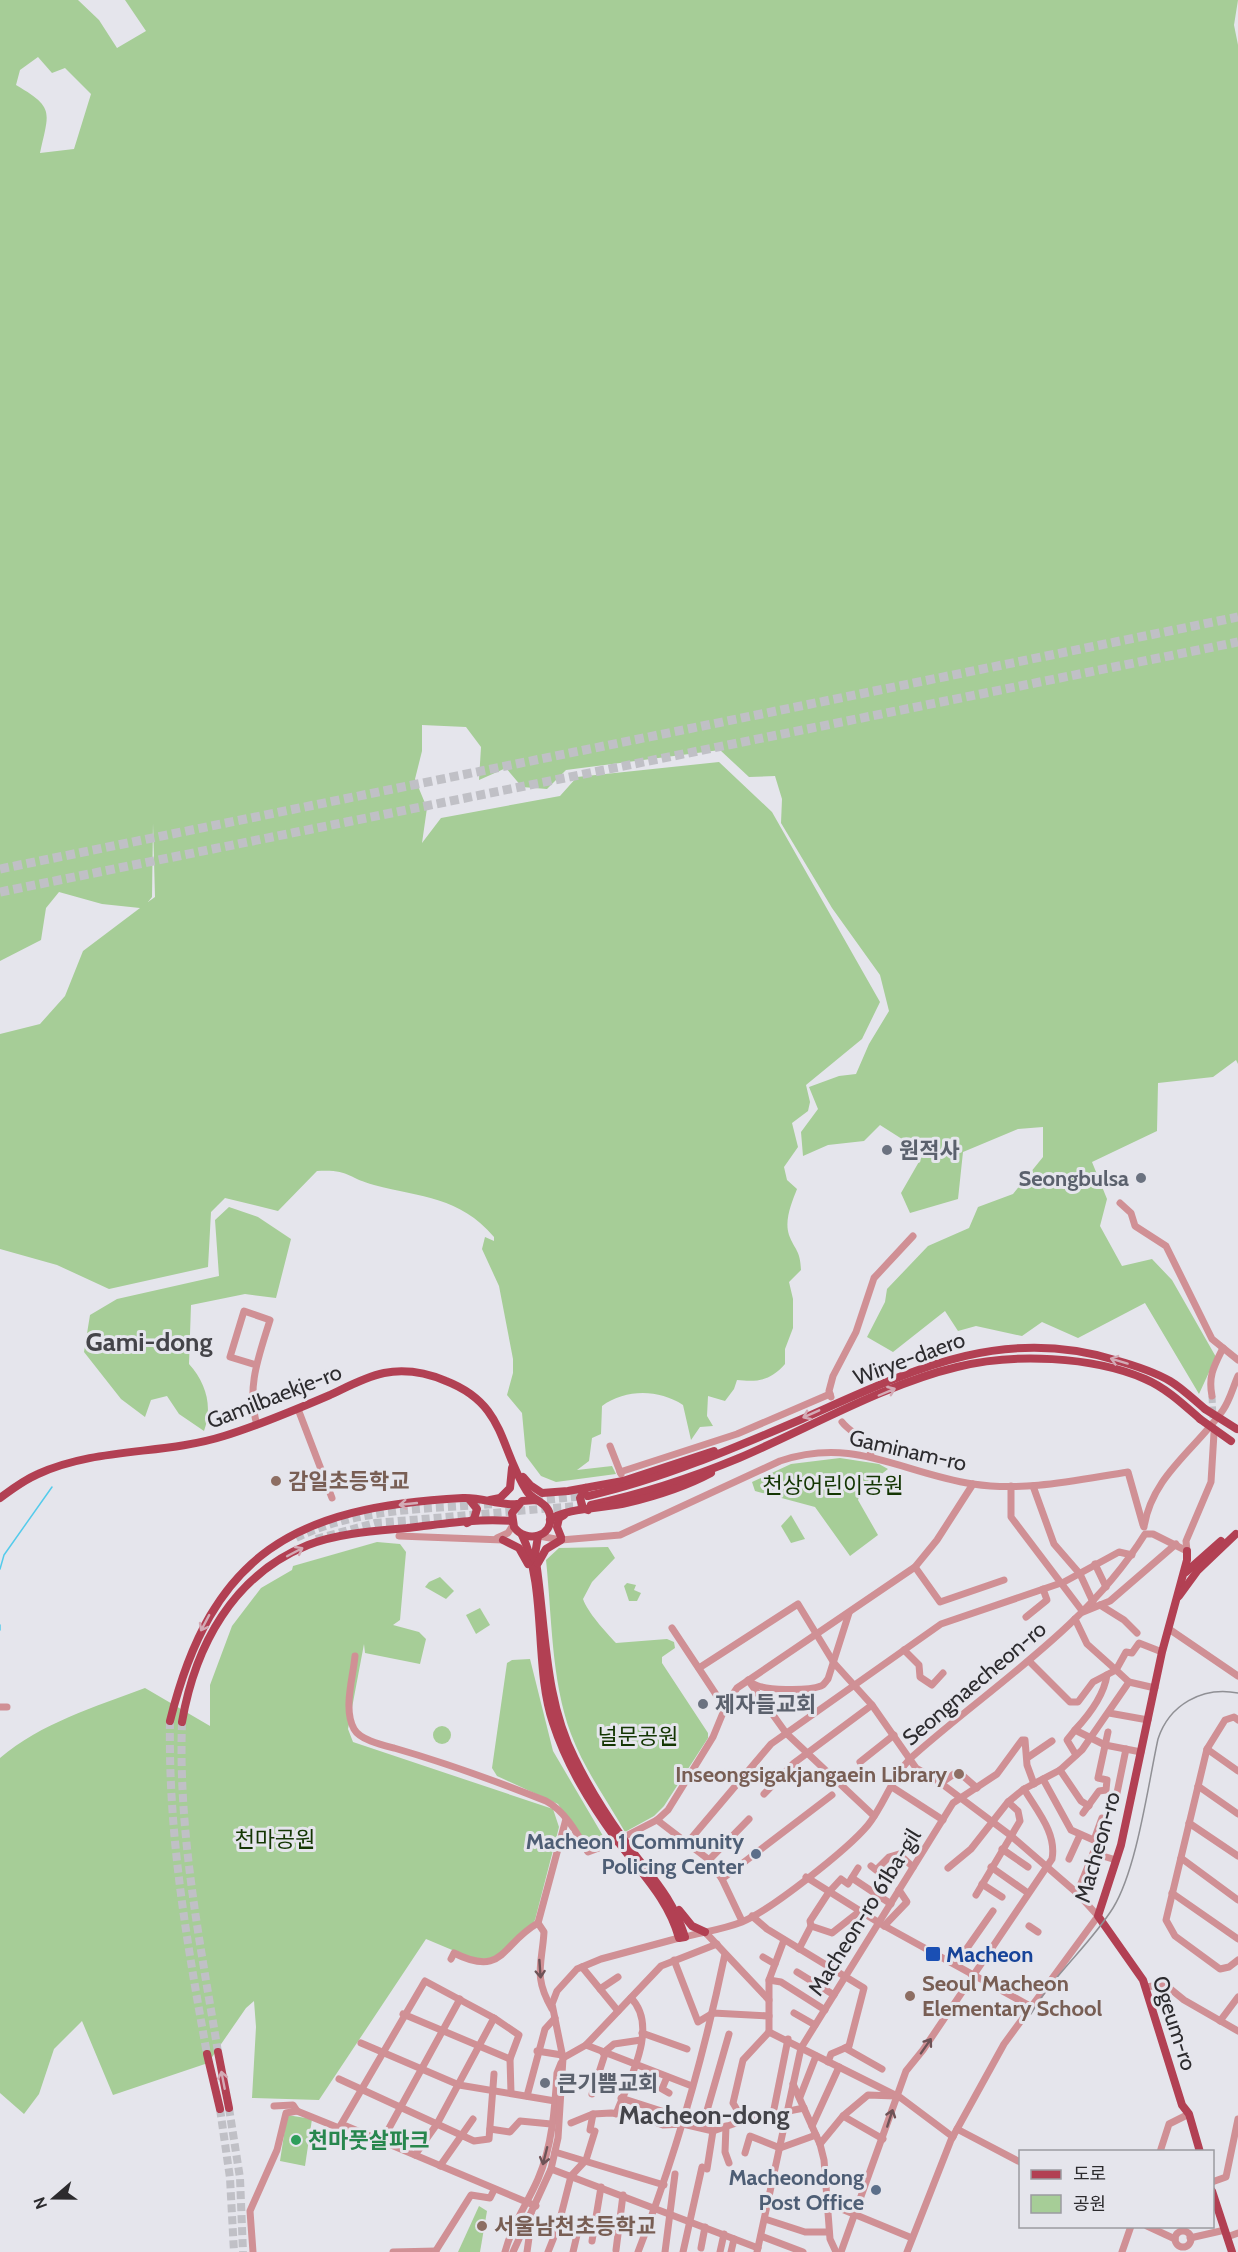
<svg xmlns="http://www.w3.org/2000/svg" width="1238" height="2252" viewBox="0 0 1238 2252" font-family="Cabin,'Noto Sans KR',sans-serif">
<rect width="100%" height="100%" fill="#e5e5ec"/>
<g fill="#a6cd97" fill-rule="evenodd">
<path d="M0 0H78L99 20 117 48 146 31 125 0H1238L1234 25 1238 45V1064L1236 1060 1213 1077 1158 1083 1157 1131 1092 1162 1107 1199 1100 1226 1122 1266 1152 1259 1172 1280 1216 1357 1199 1394 1145 1303 1078 1338 1042 1322 1022 1336 976 1326 958 1331 945 1311 893 1352 867 1337 885 1302 887 1289 928 1246 969 1228 978 1207 1013 1194 1043 1157V1127L1018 1129 963 1152 958 1199 910 1213 901 1193 924 1153 880 1125 864 1141 828 1145 803 1156 801 1132 818 1109 809 1087 839 1076 856 1074 869 1044 889 1011 880 975 832 908 781 823 782 799 775 776 749 777 720 750 566 770 547 789 522 787 506 768 479 780 481 747 466 727 422 725V751L415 779 427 808 422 843 441 818 560 796 577 777 719 762 772 812 880 1002 862 1039 806 1085 810 1102 808 1111 792 1123 798 1147 784 1167 787 1180 797 1189C792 1202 784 1220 789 1235 795 1251 800 1249 801 1270L789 1282 793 1299V1328L785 1349V1364C770 1381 758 1382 737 1380L734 1389 725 1401 708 1396 707 1416 713 1426 700 1427 691 1440 683 1405C658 1389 626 1389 602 1406L601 1434 592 1438 589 1461 577 1470 612 1466 616 1474 556 1482 541 1476 526 1456 522 1413 507 1395 513 1373V1359L499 1286 482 1249 485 1237 494 1241V1237C459 1196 422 1198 374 1185 348 1178 349 1169 317 1171L278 1211 225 1198 211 1212 208 1267 109 1289 57 1265 0 1249V1034L40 1024 65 996 83 951 140 908 102 904 59 892 46 908 41 940 0 961ZM38 57 52 73 65 68 91 94 74 149 40 153C49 111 55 108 16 85L20 70ZM153 823 155 897 148 902 152 897Z"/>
<path d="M229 1207 258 1217 291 1239 276 1298 245 1294 191 1305 189 1364C206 1383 213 1406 204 1431L179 1414 167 1396 151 1400 145 1417 121 1399 84 1352 90 1315 117 1299 219 1276 215 1220Z"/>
<polygon points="840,1458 879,1464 888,1469 861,1490 858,1500 878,1535 850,1556 815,1507 755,1491 752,1482 791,1464"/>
<polygon points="791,1515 805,1539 791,1543 781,1526"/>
<path d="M377 1542 400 1544 406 1552 400 1620 393 1625 419 1632 426 1639 420 1664 365 1653 364 1644 348 1729 353 1742 553 1809 559 1827 535 1920 529 1929 496 1957 476 1960 426 1939 319 2100 252 2098 256 2027 254 2001 246 2008 208 2063 113 2095 82 2021 54 2049 39 2094 24 2114 0 2093V1758C41 1723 95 1707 145 1688L210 1726V1685L232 1626 261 1588 292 1570 293 1566Z"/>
<path d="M608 1547 615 1558 592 1582 583 1599C588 1613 605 1631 616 1643L667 1639 674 1642 675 1648 662 1657V1663L708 1733V1738L664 1806 654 1816 625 1832C607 1800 584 1769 571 1734 551 1680 552 1617 546 1560L559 1548Z"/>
<polygon points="440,1577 454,1591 446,1599 425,1587 429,1582"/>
<polygon points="627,1583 636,1585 634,1590 641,1593 637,1601 629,1601 624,1586"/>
<polygon points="480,1608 490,1625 476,1634 466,1615"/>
<polygon points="530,1659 553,1751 606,1841 589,1850 558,1804 497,1776 492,1768 507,1663 512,1660"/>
<circle cx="442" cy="1735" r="9"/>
<polygon points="287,2115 312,2119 305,2166 280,2161"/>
<polygon points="479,2206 487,2211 480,2252 458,2252"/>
</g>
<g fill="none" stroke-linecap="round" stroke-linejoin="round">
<g stroke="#54cbeb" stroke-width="1.5">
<polyline points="0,1569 4,1555 52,1487"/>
<polyline points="0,1625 0,1630"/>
</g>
<polyline stroke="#c0c0c6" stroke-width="7" stroke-dasharray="7 3.5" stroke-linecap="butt" points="1212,1396 1213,1418"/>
<g stroke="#c0c0c6" stroke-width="8" stroke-dasharray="8 4" stroke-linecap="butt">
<polyline points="535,1501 585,1496"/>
<path d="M296 1538C356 1508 430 1509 495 1504"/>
<polyline points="316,1539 375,1523 588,1505"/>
<path d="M170 1721C168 1835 187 1943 207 2054"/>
<path d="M182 1722C178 1834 200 1942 218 2052"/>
<polyline points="229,2108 240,2178 243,2252"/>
<polyline points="220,2109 230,2178 234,2252"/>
</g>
<g stroke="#c0c0c6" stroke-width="9" stroke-dasharray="9 4.5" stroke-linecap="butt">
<polyline points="0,869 1238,617"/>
<polyline points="0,892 1238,642"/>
</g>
<g stroke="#d09095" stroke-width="7">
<polyline points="1120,1203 1131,1213 1135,1226 1166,1246 1212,1339 1238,1360"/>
<path d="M256 1365 230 1357 244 1311 270 1320C259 1356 246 1387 257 1425"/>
<path d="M1212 1396C1208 1376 1214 1366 1223 1348"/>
<polyline points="831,1397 829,1391 833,1376 856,1332 874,1278 913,1236"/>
<polyline points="298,1409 332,1498"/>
<path d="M842 1422C851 1434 870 1439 871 1456"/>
<polyline points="610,1446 621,1474"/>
<polyline points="620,1472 737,1434 830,1394"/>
<polyline points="1011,1486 1011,1517 1083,1612 1110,1601 1176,1544"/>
<polyline points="1033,1486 1054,1544 1080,1574 1093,1602"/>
<path d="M1144 1527C1152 1476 1195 1450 1223 1410 1230 1400 1233 1387 1238 1376"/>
<polyline points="399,1536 503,1540"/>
<path d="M539 1536 561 1540 620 1535 780 1461C855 1436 901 1473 973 1484 1025 1492 1077 1480 1128 1472L1143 1525"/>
<polyline points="497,1538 508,1533 513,1525"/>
<polyline points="1187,1551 1186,1541 1211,1482 1214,1433"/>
<polyline points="1095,1564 1106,1587"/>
<polyline points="915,1567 940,1602 1004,1580"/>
<polyline points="1100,1605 1124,1620 1137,1633"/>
<polyline points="1026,1617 1047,1600 1043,1589"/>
<polyline points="1075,1619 1087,1644 1116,1670 1126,1652 1132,1653 1139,1643 1162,1652"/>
<polyline points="672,1628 725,1708"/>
<polyline points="1169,1629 1238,1676"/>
<polyline points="904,1650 919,1665 920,1677 932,1685 943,1673"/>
<path d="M355 1656C353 1678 343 1709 354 1729 360 1740 382 1745 394 1748 446 1763 496 1781 546 1801 565 1811 577 1833 588 1852L617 1841"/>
<polyline points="1029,1661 1070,1702 1078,1702 1093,1682 1116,1670 1129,1682 1155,1688"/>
<polyline points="699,1668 798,1604 834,1663 872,1705 916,1768 938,1781 1010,1835 1077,1893 1098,1916 1004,2044 951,2140 907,2252"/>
<path d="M1107 1675C1104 1695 1089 1715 1075 1730L1105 1745 1141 1752"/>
<polyline points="748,1680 786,1733 874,1816"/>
<path d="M752 1683C763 1691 808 1691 821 1686 824 1685 826 1681 828 1679L849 1613"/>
<polyline points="0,1707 7,1707"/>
<polyline points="1109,1713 1148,1720"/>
<polyline points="1238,1720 1234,1717 1225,1720 1207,1749 1166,1920 1175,1936 1220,1969 1229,1967 1238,1960"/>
<polyline points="1075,1730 1067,1740 1076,1755"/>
<polyline points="1207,1749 1238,1771"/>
<polyline points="1027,1758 1052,1741"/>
<polyline points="860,1762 894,1735"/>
<polyline points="1060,1770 1081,1801 1089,1806"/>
<polyline points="1043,1779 1071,1830 1098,1842 1077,1893"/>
<polyline points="941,1783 954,1774 962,1775 977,1788"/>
<polyline points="1198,1786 1238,1814"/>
<polyline points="892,1787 943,1820"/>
<polyline points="1117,1793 1126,1749"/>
<polyline points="764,1794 794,1763 872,1705"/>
<polyline points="1083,1813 1099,1791 1106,1790 1107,1780 1098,1778 1108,1732"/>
<polyline points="657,1820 708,1859 722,1879 742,1921"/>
<polyline points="1189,1823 1238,1856"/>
<polyline points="622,1838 657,1820 668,1810 713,1737 727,1703 737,1688 915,1567 937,1540 973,1484"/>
<polyline points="1094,1840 1102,1818"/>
<polyline points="688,1842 771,1744 941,1624 1064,1582 1119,1552 1132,1555"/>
<polyline points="1002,1849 1028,1867"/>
<polyline points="1093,1853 1116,1860"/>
<polyline points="1181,1858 1238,1900"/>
<polyline points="1069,1859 1080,1835"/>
<polyline points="709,1860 749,1819"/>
<polyline points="871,1866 876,1870 889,1857 899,1854 913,1867"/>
<polyline points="991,1867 1028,1893"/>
<polyline points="948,1868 971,1849 1008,1802 1024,1789 1060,1770 1082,1750 1129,1682"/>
<polyline points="806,1877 881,1924 1030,2006"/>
<polyline points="852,1878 891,1904"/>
<polyline points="722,1879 832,1795"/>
<polyline points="982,1884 1002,1897"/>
<polyline points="1172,1893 1238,1939"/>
<polyline points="976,1895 1020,1821 1018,1811 1008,1802"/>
<polyline points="752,1916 767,1929 864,1988 849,2046 845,2048"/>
<polyline points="811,1926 832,1933 860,1911"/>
<polyline points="884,1926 907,1902 899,1890"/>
<polyline points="1029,1926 1038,1932"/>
<polyline points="705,1932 769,2000 769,2032 901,2098 953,2137"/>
<path d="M685 1937C704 1932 724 1929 742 1922 771 1910 848 1849 868 1825 885 1804 893 1774 913 1756 993 1685 1087 1627 1145 1534H1153L1187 1551"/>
<polyline points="799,1949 811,1926 810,1921 829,1892 841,1879 848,1884 858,1868"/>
<polyline points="965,1951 993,1911"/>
<polyline points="763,1957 775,1964"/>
<path d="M451 1959 454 1953C504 1978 501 1944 538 1923"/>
<polyline points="674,1960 698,2022 713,2013 769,2016"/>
<polyline points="582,1967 618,2011"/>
<polyline points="797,1972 834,1995"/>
<polyline points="769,1980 781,1982 825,2010"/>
<polyline points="1146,1987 1159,1985 1168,1987 1184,2000 1238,2031"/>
<polyline points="600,1989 618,1977"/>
<polyline points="769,2000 769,1980 784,1940"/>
<path d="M552 2009C533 1976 542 1965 544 1932L538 1923 566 1819"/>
<polyline points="794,2013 815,2025"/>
<polyline points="403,2014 510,2059"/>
<polyline points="1220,2021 1238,1997"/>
<polyline points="769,2032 743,2060 733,2103 739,2113 758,2117 804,2108"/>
<polyline points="642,2033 687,2049"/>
<polyline points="361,2043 459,2085 555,2101"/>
<polyline points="586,2045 692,2086"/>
<polyline points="537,2051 562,2055"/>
<polyline points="603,2053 614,2044 641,2040"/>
<polyline points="563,2058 586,2045 661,1966 717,1944"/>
<polyline points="828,2062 831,2054 845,2048 882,2069"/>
<polyline points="667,2077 662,2089 669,2093"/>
<polyline points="339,2079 474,2141 489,2139 494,2074"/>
<polyline points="793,2084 820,2144 824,2160 830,2239 836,2252"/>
<polyline points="592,2094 605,2054"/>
<polyline points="527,2096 545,2029 555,2018"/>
<polyline points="800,2097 816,2056"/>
<polyline points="621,2098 674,2115 670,2124"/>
<polyline points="274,2106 293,2105 297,2111 339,2128 346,2126 536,2206"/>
<path d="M616 2114C628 2082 660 2027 631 1998"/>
<polyline points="773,2114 788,2039"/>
<polyline points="843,2116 883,2139"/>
<polyline points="571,2123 593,2114 611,2113 636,2115 663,2125 683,2124 713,2131 742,2121"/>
<polyline points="726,2126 725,2152 729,2163"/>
<polyline points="812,2126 839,2067"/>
<polyline points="339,2128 425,1981 494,2018 519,2035 510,2059 511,2093"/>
<polyline points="702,2128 729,2034"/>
<polyline points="490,2129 510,2132 520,2121 551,2124"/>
<polyline points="957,2129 1020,2162"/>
<polyline points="590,2130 593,2114"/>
<polyline points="382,2141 460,1999"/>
<polyline points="820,2144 843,2116 868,2095 895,2096"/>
<polyline points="555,2152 664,2185"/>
<polyline points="1160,2152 1169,2124 1189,2114"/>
<polyline points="745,2153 750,2136 780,2148 816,2135"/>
<polyline points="415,2155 437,2124 494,2018"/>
<polyline points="440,2166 473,2119"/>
<polyline points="551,2169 758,2248"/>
<polyline points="707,2169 713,2131"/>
<polyline points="1212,2182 1226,2177 1238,2119"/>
<polyline points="827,2203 912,2238"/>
<polyline points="765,2219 805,2232 829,2232"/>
<polyline points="1147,2226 1175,2239"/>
<circle cx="1183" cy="2239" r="8"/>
<polyline points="761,2236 803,2252"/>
<polyline points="1227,2237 1238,2233"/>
<polyline points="1190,2238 1225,2230"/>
<polyline points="592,2241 601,2187"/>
<polyline points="701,2248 705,2227"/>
<polyline points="616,2250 623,2195"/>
<polyline points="253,2252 250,2211 277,2150 286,2113 297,2111"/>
<polyline points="393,2252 436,2251"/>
<polyline points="435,2252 471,2195 490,2198 494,2190"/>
<path d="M505 2252C512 2225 527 2204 538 2179 552 2147 555 2108 557 2073L561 2063"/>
<polyline points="513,2252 551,2169 558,2138 563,2058 552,2004 557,1991 577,1969 601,1959 679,1938"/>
<polyline points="527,2252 532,2216"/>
<polyline points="548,2252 558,2227 571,2176 586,2160 595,2131"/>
<polyline points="573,2252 577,2235"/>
<path d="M638 2252C676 2155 704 2055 725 1954"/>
<polyline points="665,2252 675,2174"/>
<polyline points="683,2252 702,2167"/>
<polyline points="720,2252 724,2234"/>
<polyline points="731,2252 734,2239"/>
<polyline points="757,2252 801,2048 953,1803 997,1774 1022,1740 1025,1740 1027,1765 1034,1784"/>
<path d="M841 2252 906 2071 923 2050 1052 1859C1057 1833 1037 1811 1024 1789"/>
<polyline points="1122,2252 1131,2226"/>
</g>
<g stroke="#b24053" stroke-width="8">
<polyline points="523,1477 530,1485 542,1493 568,1491 623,1481 714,1451"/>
<polyline points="586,1488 580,1498 583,1508 588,1510"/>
<path d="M588 1496C662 1479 732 1449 802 1419 906 1373 999 1324 1115 1360 1133 1365 1153 1371 1170 1381 1182 1388 1194 1400 1205 1409"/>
<path d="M0 1498C12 1489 24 1480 38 1474 97 1447 164 1455 224 1436 260 1425 295 1410 330 1395 347 1387 365 1377 384 1373 405 1369 427 1373 446 1381 505 1404 499 1446 526 1490 532 1501 547 1501 550 1515 554 1537 526 1544 514 1527L512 1513 522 1501 536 1500"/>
<polyline points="490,1500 500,1498 510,1488 512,1468"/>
<path d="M591 1505C642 1494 691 1478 739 1458 807 1429 885 1384 957 1367 1013 1353 1092 1356 1145 1379 1166 1388 1183 1404 1200 1419"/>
<path d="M550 1520C563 1508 608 1508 627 1503 656 1496 685 1487 711 1473"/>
<polyline points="467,1523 474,1519 477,1509 469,1499"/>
<path d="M522 1535C547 1586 534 1668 553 1723 567 1766 590 1803 616 1839 640 1872 668 1898 679 1938L685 1937C670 1891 648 1875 622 1837 605 1813 588 1786 575 1759 543 1697 546 1623 535 1555L538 1536"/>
<polyline points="561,1537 557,1527 559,1518 564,1515"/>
<polyline points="503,1540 519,1548 528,1564"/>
<polyline points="1187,1551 1187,1560 1162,1652 1121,1845 1098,1916 1143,1980 1182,2105 1189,2114 1200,2152"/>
<polyline points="538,1563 546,1549 561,1540"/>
<polyline points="1186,1572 1221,1541"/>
<polyline points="1179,1596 1198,1570 1236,1534"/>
<path d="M170 1721C212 1552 295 1507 463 1498 482 1497 499 1506 517 1504"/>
<path d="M182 1722C195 1646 233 1575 308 1545 339 1533 375 1531 407 1528 441 1524 478 1518 512 1521"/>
<polyline points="679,1910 692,1926 705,1932"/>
<polyline points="218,2052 229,2108"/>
<polyline points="207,2054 220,2109"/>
<polyline points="1212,2191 1232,2252"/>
</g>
<path stroke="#909095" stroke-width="1.5" d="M1031 2014C1053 1975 1089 1946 1113 1908 1137 1869 1148 1785 1158 1739 1169 1705 1202 1686 1238 1693"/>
<g stroke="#b24053" stroke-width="8">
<polyline points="1205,1409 1237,1429"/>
<polyline points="1200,1419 1231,1441"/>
</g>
</g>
<defs><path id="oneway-shaft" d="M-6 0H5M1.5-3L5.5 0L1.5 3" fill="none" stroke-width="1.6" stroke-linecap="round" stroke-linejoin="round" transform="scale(1.5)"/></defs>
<g stroke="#d3abb6">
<use href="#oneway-shaft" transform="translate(1119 1361) rotate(-163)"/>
<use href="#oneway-shaft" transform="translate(887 1392) rotate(-23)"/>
<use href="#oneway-shaft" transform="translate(811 1414) rotate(156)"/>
<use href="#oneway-shaft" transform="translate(408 1504) rotate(174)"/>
<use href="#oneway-shaft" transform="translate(295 1552) rotate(-28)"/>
<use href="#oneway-shaft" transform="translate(205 1623) rotate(118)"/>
<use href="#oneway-shaft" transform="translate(223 2080) rotate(-101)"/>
</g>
<g stroke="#6e5357">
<use href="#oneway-shaft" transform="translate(540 1969) rotate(86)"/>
<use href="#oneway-shaft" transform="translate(926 2046) rotate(-55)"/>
<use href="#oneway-shaft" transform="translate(890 2118) rotate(-72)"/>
<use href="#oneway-shaft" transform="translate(545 2156) rotate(104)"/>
</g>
<g fill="#6b7280" stroke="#e5e5ec" stroke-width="2">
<circle cx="887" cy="1150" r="6"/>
<circle cx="1141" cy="1178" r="6"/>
<circle cx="703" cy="1704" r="6"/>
<circle cx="545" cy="2083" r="6"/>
</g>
<g fill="#8d6e63" stroke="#e5e5ec" stroke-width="2">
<circle cx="276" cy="1481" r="6"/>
<circle cx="959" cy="1774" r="6"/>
<circle cx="910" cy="1996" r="6"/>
<circle cx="482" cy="2226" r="6"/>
</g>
<g fill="#5c6f8a" stroke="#e5e5ec" stroke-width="2">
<circle cx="756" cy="1854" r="6"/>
<circle cx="876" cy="2190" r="6"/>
</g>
<rect fill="#1a4fb4" stroke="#e5e5ec" stroke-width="2" x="925" y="1946" width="16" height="16" rx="3"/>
<circle fill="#2e9e5b" stroke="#e5e5ec" stroke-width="2" cx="296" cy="2140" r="6"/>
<g text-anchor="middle" stroke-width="6" stroke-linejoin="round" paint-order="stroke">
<g font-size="22" font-weight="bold" fill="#5b616d" stroke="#e5e5ec" text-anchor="start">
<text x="899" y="1158">원적사</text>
<text x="1129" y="1186" text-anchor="end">Seongbulsa</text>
<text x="715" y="1712">제자들교회</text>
<text x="557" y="2091">큰기쁨교회</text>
</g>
<g font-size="22" fill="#2c2b2e" stroke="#e5e5ec">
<text transform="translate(909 1358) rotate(-20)" y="8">Wirye-daero</text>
<text transform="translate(274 1396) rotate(-21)" y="8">Gamilbaekje-ro</text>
<text transform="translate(908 1450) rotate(13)" y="8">Gaminam-ro</text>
<text transform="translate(974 1683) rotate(-40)" y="8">Seongnaecheon-ro</text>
<text transform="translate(1097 1847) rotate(-74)" y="8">Macheon-ro</text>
<text transform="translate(864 1912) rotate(-58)" y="8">Macheon-ro 61ba-gil</text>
<text transform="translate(1175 2023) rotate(72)" y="8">Ogeum-ro</text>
</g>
<g font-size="22" font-weight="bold" fill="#785e54" stroke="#e5e5ec" text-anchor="start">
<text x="288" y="1489">감일초등학교</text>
<text x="947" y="1782" text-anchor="end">Inseongsigakjangaein Library</text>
<text x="922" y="1991">Seoul Macheon<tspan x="922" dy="25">Elementary School</tspan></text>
<text x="494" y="2234">서울남천초등학교</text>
</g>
<g font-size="22" fill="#143603" stroke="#e5e5ec">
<text x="833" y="1493">천상어린이공원</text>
<text x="638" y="1744">널문공원</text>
<text x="275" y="1847">천마공원</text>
</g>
<g font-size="22" font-weight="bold" fill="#4e5e75" stroke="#e5e5ec" text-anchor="end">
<text x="744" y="1849">Macheon 1 Community<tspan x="744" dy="25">Policing Center</tspan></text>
<text x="864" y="2185">Macheondong<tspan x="864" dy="25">Post Office</tspan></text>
</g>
<g font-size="22" font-weight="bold" fill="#164399" stroke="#e5e5ec" text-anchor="start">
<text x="946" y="1962">Macheon</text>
</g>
<g font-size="22" font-weight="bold" fill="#27864d" stroke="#e5e5ec" text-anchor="start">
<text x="308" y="2148">천마풋살파크</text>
</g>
<g font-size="26" font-weight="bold" fill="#444449" stroke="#e5e5ec">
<text x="149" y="1351">Gami-dong</text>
<text x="704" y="2124">Macheon-dong</text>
</g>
</g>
<rect x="1019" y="2150" width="195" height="78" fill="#e5e5ec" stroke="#9b9ba0" stroke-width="1.5"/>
<rect x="1031" y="2170" width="30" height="9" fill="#b24053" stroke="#9b9ba0" stroke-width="1.5"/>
<text x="1073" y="2180" font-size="18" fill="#2c2b2e">도로</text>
<rect x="1031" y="2195" width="30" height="18" fill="#a6cd97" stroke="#9b9ba0" stroke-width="1.5"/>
<text x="1073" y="2210" font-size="18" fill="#2c2b2e">공원</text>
<g transform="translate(54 2198) rotate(250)" stroke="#e5e5ec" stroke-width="4.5" paint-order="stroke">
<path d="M0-4.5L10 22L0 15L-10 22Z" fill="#2c2b2e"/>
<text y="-9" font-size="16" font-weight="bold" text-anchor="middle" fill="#2c2b2e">N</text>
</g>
</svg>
